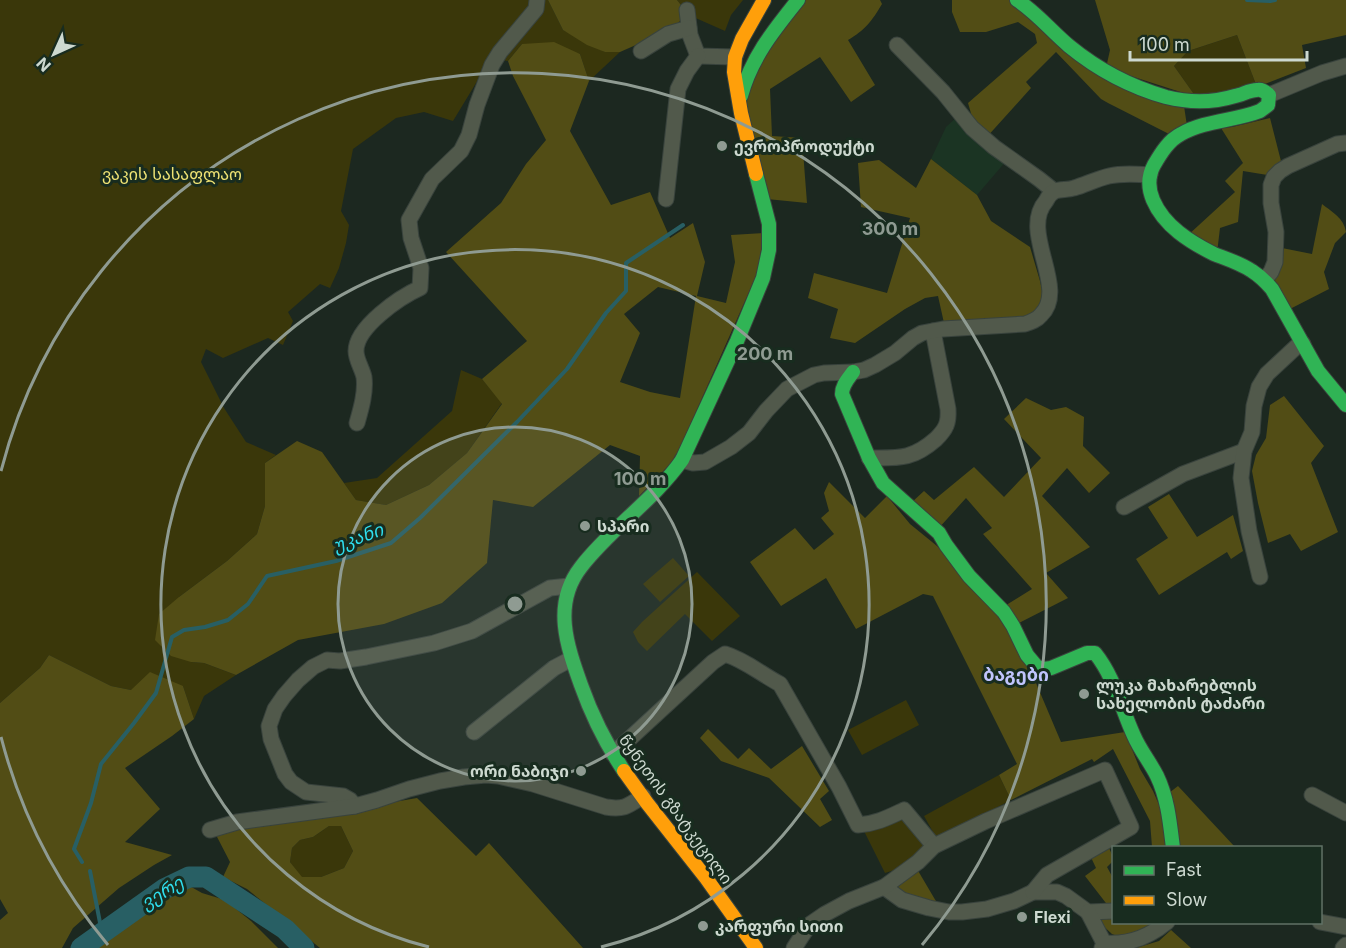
<svg xmlns="http://www.w3.org/2000/svg" width="1346" height="948" viewBox="0 0 1346 948" font-family="Inter,'Noto Sans Georgian',sans-serif">
<rect width="100%" height="100%" fill="#1c2820"/>
<polygon fill="#1b3423" points="957,117 1007,160 977,195 931,159 946,127"/>
<g fill="#3a370a">
<polygon points="0,0 530,0 527,12 493,55 453,121 424,112 396,118 353,149 341,211 349,225 346,243 339,268 330,288 320,284 288,312 293,321 283,345 268,338 223,358 206,349 201,362 224,408 246,442 276,455 265,463 265,506 257,534 227,561 179,597 191,662 204,663 236,675 204,696 194,719 183,686 131,690 111,686 49,655 40,668 0,703"/>
<polygon points="542,0 548,0 563,30 605,52 620,52 589,81 580,54 522,44 508,61 502,60"/>
<polygon points="677,0 743,0 731,15 725,31 682,12 681,5"/>
<polygon points="1237,35 1257,87 1196,97 1174,66 1188,51"/>
<polygon points="461,370 482,379 502,403 467,453 429,485 386,505 356,500 344,483 377,478 452,411"/>
<polygon points="673,558 689,576 660,602 643,584"/>
<polygon points="697,572 740,616 712,641 685,614 647,651 638,642 633,632 642,622"/>
<polygon points="906,700 919,725 862,755 848,730"/>
<polygon points="999,775 1011,800 937,839 924,816"/>
<polygon points="896,818 909,819 926,848 917,863 885,873 862,827"/>
<polygon points="329,826 341,826 353,851 344,868 321,877 301,877 290,862 292,848 300,840 313,837"/>
</g>
<g fill="#524d15" fill-rule="evenodd">
<polygon points="548,0 677,0 681,5 682,12 680,21 672,29 620,52 605,52 587,45 563,30"/>
<path d="M803 0H880L882 4C872 21 865 30 848 40L875 85 851 102 820 57 770 89 772 136 802 138 807 203 767 199 746 106 752 70Z"/>
<polygon points="952,0 1010,0 1065,43 1184,106 1187,126 1169,134 1108,103 1101,99 1056,52 1026,82 1031,88 985,139 975,127 968,103 1037,43 1035,34 1018,22 986,32 960,32 952,12"/>
<polygon points="1095,0 1346,0 1346,35 1302,45 1306,68 1257,87 1237,35 1188,51 1174,66 1196,97 1106,68 1110,50"/>
<path d="M554 42 580 54 589 81 570 131 611 205 650 192 670 238 693 223 705 262 697 296 726 303 735 262 731 235 764 233 757 274 675 459 639 496 640 456 610 445 533 507 493 500 487 563 442 603 384 624 298 640 236 675 204 663 191 662 171 656 155 640 159 614 179 597 227 561 257 534 265 506V463L297 441 322 452 356 500 386 505 429 485 467 453 502 404 482 379 527 341 446 252 501 203 526 164 546 140 513 76 508 61 522 44ZM658 287 696 296 680 398 650 392 620 382 640 333 624 314Z"/>
<polygon points="1270,118 1283,169 1273,176 1243,171 1238,222 1220,228 1217,253 1187,236 1235,192 1225,181 1243,163 1221,128 1232,127"/>
<polygon points="931,159 977,195 991,221 1030,247 1040,281 1043,295 1037,310 1028,316 1007,322 944,323 938,296 925,298 905,309 855,343 830,338 838,309 808,298 814,273 887,293 910,218 861,207 858,163 879,160 916,188"/>
<path d="M1322 204C1332 212 1344 218 1346 232L1335 243 1324 272 1329 289 1288 310 1274 283 1282 248 1312 254Z"/>
<polygon points="1284,396 1324,446 1311,463 1338,532 1301,551 1290,534 1268,543 1258,503 1252,471 1256,455 1266,438 1270,405"/>
<polygon points="1026,398 1051,410 1066,407 1084,417 1083,446 1110,473 1089,493 1067,468 1042,496 1090,547 1046,573 1068,598 1015,625 1003,607 1032,589 983,534 992,528 966,498 938,529 911,503 924,491 934,500 974,467 1004,497 1041,458 1004,419"/>
<polygon points="829,482 865,518 887,496 910,524 937,546 998,612 1025,657 1061,742 1125,732 1140,769 1153,791 1160,807 1168,847 1152,847 1150,821 1113,749 1094,762 1092,759 1011,800 999,775 1017,764 933,596 923,594 856,629 826,578 781,606 750,562 795,528 814,550 834,534 821,518 829,511 824,493"/>
<polygon points="1169,494 1197,537 1233,515 1243,551 1231,559 1227,552 1159,595 1136,559 1168,538 1148,507"/>
<polygon points="49,655 111,686 131,690 150,672 183,686 194,719 172,736 125,768 160,809 125,842 172,855 154,865 119,888 73,928 62,948 0,948 0,920 8,913 0,899 0,703 40,668"/>
<polygon points="708,729 738,759 749,748 771,769 802,746 829,791 820,799 832,820 820,827 769,778 721,761 700,738"/>
<polygon points="1178,786 1235,847 1179,847 1165,796"/>
<path d="M417 798 476 856 489 843 583 948H320L247 889 223 877 230 862 215 833ZM329 826H341L353 851 344 868 321 877H302L290 862 292 848 300 840 313 837Z"/>
<polygon points="1107,843 1113,857 1113,861 1107,867 1113,878 1113,908 1109,907 1085,876 1096,868 1088,851"/>
<polygon points="917,869 940,908 911,902 888,878"/>
<polygon points="186,884 202,893 225,900 251,921 278,948 91,948 96,939 165,890"/>
<polygon points="1113,917 1114,922 1162,923 1151,930 1120,937 1112,934 1100,923 1101,918"/>
<polygon points="1171,930 1191,948 1136,948 1159,941"/>
</g>
<g fill="none" stroke-linecap="round" stroke-linejoin="round">
<g stroke="#285f64" stroke-width="4">
<polyline points="1247,0 1270,1 1275,0"/>
<polyline points="82,862 74,849 91,803 101,764 134,723 156,693 172,637 184,630 205,627 228,620 248,604 267,576 336,561 391,543 420,518 517,422 567,369 606,313 626,291 626,263 683,225"/>
<polyline points="90,871 102,933"/>
</g>
<polyline stroke="#285f64" stroke-width="21" points="81,948 164,889 189,877 206,877 285,929 304,948"/>
<g stroke="#39433d" stroke-width="17">
<g id="street">
<polyline points="687,10 690,35 698,56 735,57"/>
<polyline points="897,45 943,92 972,128 994,147 1039,179 1054,191"/>
<polyline points="641,51 668,34 689,28"/>
<polyline points="1269,95 1322,73 1346,66"/>
<polyline points="666,199 678,89 687,71 698,56"/>
<polyline points="1265,279 1271,272 1275,262 1276,232 1271,203 1271,185 1274,177 1280,171 1288,166 1337,144 1346,143"/>
<path d="M357 423C361 409 366 392 364 377 362 368 356 360 356 351 356 327 400 297 420 288L421 268 411 238 409 220 432 179 461 151 469 135 477 105 492 65 500 52 536 9 537 0"/>
<path d="M869 458C899 458 912 460 936 439 946 429 949 423 948 409L933 331"/>
<path d="M682 460 693 463 705 462 731 447 749 433 766 411 787 389 814 375 824 373 853 372 864 370 875 365 895 353 913 338 922 333 943 329 1025 324C1031 322 1037 320 1041 315 1069 288 1019 232 1046 201 1048 197 1051 193 1055 191 1061 189 1068 190 1074 188 1085 185 1096 179 1109 176 1122 173 1136 174 1150 175"/>
<polyline points="1124,507 1183,474 1244,451"/>
<polyline points="1260,577 1249,531 1241,478 1244,451 1252,432 1254,406 1259,387 1267,374 1296,347 1303,344"/>
<polyline points="474,732 554,668 571,659"/>
<path d="M613 754 713 662 725 654C745 660 761 674 780 684L839 787 858 825C876 824 889 817 904 810L934 846"/>
<polyline points="1312,795 1346,813"/>
<polyline points="355,806 350,800 343,796 306,792 291,782 285,774 271,739 269,726 275,709 284,696 298,680 313,667 327,660 340,661 366,657 434,643 472,631 550,588 569,586"/>
<path d="M210 830 237 822 355 806 377 800 409 789 440 781 464 777 486 775 498 776 533 784 606 807C624 810 628 806 643 796"/>
<polyline points="884,887 902,900 929,908 949,912 962,912 987,909 1014,901 1033,892 1057,892 1066,896 1088,912 1114,911"/>
<polyline points="1088,912 1104,943 1102,948"/>
<polyline points="1320,922 1346,927"/>
<path d="M1104 943C1127 945 1149 937 1167 922"/>
<polyline points="794,948 809,925 825,914 849,901 884,887 918,862 934,846 986,821 1105,770 1131,827 1047,875 1033,892"/>
<polyline points="1343,948 1346,945"/>
</g>
</g>
<g stroke="#39433d" stroke-width="16">
<g id="fast">
<path d="M1017 0C1037 13 1051 31 1069 46 1097 69 1131 87 1166 97 1190 103 1212 103 1235 96 1242 95 1249 90 1257 90 1262 89 1265 92 1269 95L1268 105 1260 111C1235 121 1206 120 1181 134 1169 140 1161 153 1154 165 1148 176 1148 188 1153 200 1164 226 1190 242 1214 254 1227 259 1240 263 1252 271 1260 276 1266 282 1272 289L1318 371 1346 405"/>
<path d="M741 96C751 58 774 30 798 0"/>
<path d="M853 372C848 379 842 385 842 394L869 458 883 483 939 533 946 545 969 576 1004 612 1013 626 1027 655 1037 667 1044 669 1051 668 1087 653H1095C1115 678 1121 708 1134 736 1140 750 1150 762 1157 776 1168 799 1170 824 1173 848"/>
<path d="M624 771C606 744 592 716 581 685 567 646 552 604 581 567 611 528 653 501 682 460L737 341 763 278 769 250V224L756 174"/>
</g>
</g>
<g stroke="#39433d" stroke-width="16">
<g id="slow">
<polyline points="756,174 741,113 734,72 735,57 742,39 764,0"/>
<polyline points="624,771 647,803 706,878 756,948"/>
</g>
</g>
<use href="#street" stroke="#51594b" stroke-width="15"/>
<use href="#fast" stroke="#30b455" stroke-width="14"/>
<use href="#slow" stroke="#ff9f0a" stroke-width="14"/>
</g>
<circle cx="515" cy="604" r="177" fill="#8f9b92" fill-opacity=".12"/>
<g fill="none" stroke="#8f9b92" stroke-width="3">
<circle cx="515" cy="604" r="177"/>
<path d="M429 947A354 354 0 1 1 601 947"/>
<path d="M108 945A531 531 0 0 1 1 737M1 471A531 531 0 1 1 922 945"/>
</g>
<g fill="#8f9b92" stroke="#182c1f" stroke-width="2">
<circle cx="722" cy="146" r="6"/>
<circle cx="585" cy="526" r="6"/>
<circle cx="1084" cy="694" r="6"/>
<circle cx="581" cy="771" r="6"/>
<circle cx="1022" cy="917" r="6"/>
<circle cx="703" cy="926" r="6"/>
</g>
<g text-anchor="middle" stroke-width="6" stroke-linejoin="round" paint-order="stroke">
<g font-size="16" font-weight="bold" fill="#cdd9d0" stroke="#182c1f" text-anchor="start">
<text x="734" y="152">ევროპროდუქტი</text>
<text x="597" y="532">სპარი</text>
<text x="1096" y="691">ლუკა მახარებლის<tspan x="1096" dy="18">სახელობის ტაძარი</tspan></text>
<text x="569" y="777" text-anchor="end">ორი ნაბიჯი</text>
<text x="1034" y="923">Flexi</text>
<text x="715" y="932">კარფური სითი</text>
</g>
<g font-size="16" fill="#efe374" stroke="#182c1f">
<text x="172" y="180">ვაკის სასაფლაო</text>
</g>
<g font-size="16" fill="#cdd9d0" stroke="#182c1f">
<text transform="translate(676 809) rotate(54)" y="6">წყნეთის გზატკეცილი</text>
</g>
<g font-size="18" font-style="italic" fill="#2fdeee" stroke="#182c1f">
<text transform="translate(358 538) rotate(-20)" y="6">უკანი</text>
<text transform="translate(162 893) rotate(-31)" y="6">ვერე</text>
</g>
<g font-size="18" font-weight="bold" fill="#c0c4fd" stroke="#182c1f">
<text x="1016" y="681">ბაგები</text>
</g>
</g>
<circle cx="515" cy="604" r="9" fill="#8f9b92" stroke="#182c1f" stroke-width="3"/>
<g font-size="18" text-anchor="middle" font-weight="bold" fill="#8f9b92" stroke="#182c1f" stroke-width="6" stroke-linejoin="round" paint-order="stroke">
<text x="890" y="235">300 m</text>
<text x="765" y="360">200 m</text>
<text x="640" y="485">100 m</text>
</g>
<rect x="1112" y="846" width="210" height="78" fill="#182c1f" stroke="#607166" stroke-width="1.5"/>
<rect x="1124" y="866" width="30" height="9" fill="#30b455" stroke="#607166" stroke-width="1.5"/>
<text x="1166" y="876" font-size="18" fill="#cdd9d0">Fast</text>
<rect x="1124" y="896" width="30" height="9" fill="#ff9f0a" stroke="#607166" stroke-width="1.5"/>
<text x="1166" y="906" font-size="18" fill="#cdd9d0">Slow</text>
<g transform="translate(54 54) rotate(225)" stroke="#182c1f" stroke-width="4.5" paint-order="stroke">
<path d="M0-4.5L10 22L0 15L-10 22Z" fill="#cdd9d0"/>
<text y="-9" font-size="16" font-weight="bold" text-anchor="middle" fill="#cdd9d0">N</text>
</g>
<path d="M1130 51v9h177v-9" fill="none" stroke="#cdd9d0" stroke-width="3"/>
<text x="1139" y="51" font-size="18" fill="#cdd9d0" stroke="#182c1f" stroke-width="4.5" paint-order="stroke">100 m</text>
</svg>
